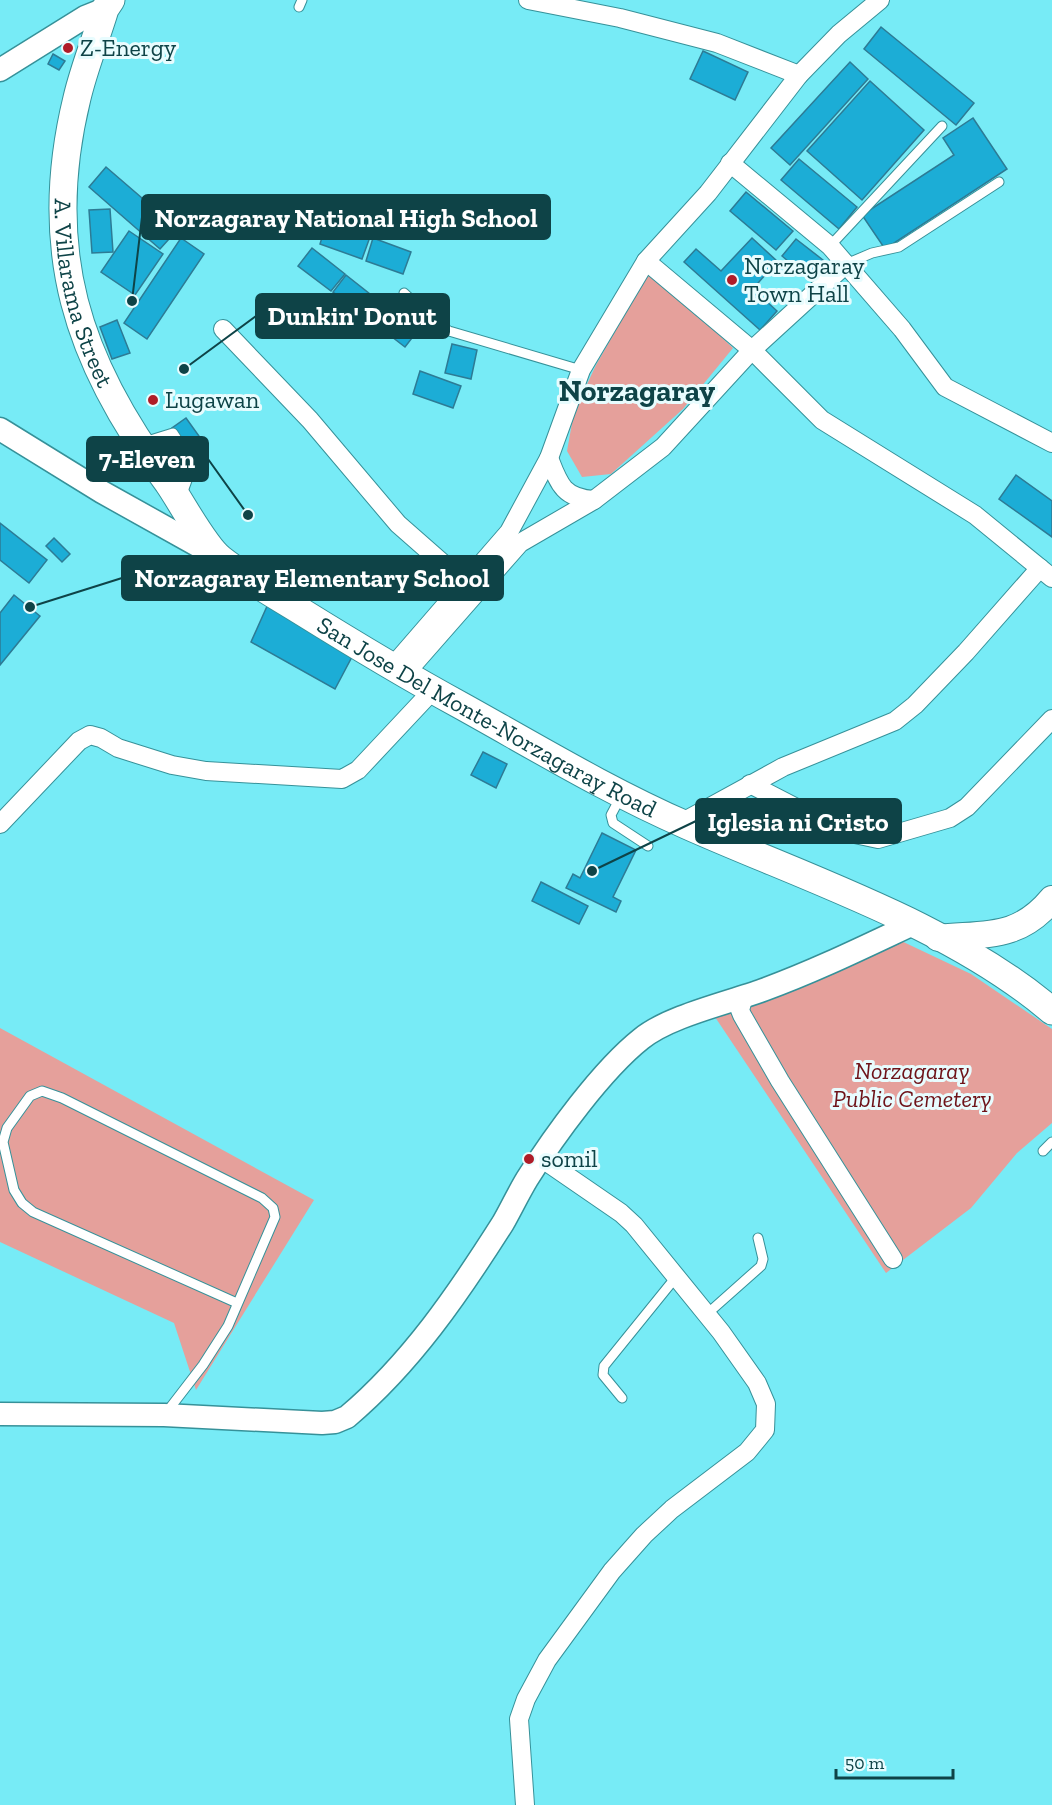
<svg xmlns="http://www.w3.org/2000/svg" width="1052" height="1805" viewBox="0 0 1052 1805" font-family="'Zilla Slab',serif">
<rect width="100%" height="100%" fill="#77ebf6"/>
<g fill="#e5a09b">
<polygon points="650,270 733,348 683,409 611,474 582,477 567,451 574,412 596,365"/>
<polygon points="895,938 971,974 1052,1029 1052,1123 1017,1153 971,1208 886,1273 711,1011"/>
<polygon points="0,1028 314,1200 196,1390 174,1323 0,1242"/>
</g>
<g fill="#1cadd6" stroke="#2d7b95" stroke-width="1.5">
<polygon points="881,27 974,103 956,125 864,49"/>
<polygon points="703,51 748,72 735,100 690,79"/>
<polygon points="53,54 65,61 59,70 48,64"/>
<polygon points="850,62 868,79 790,165 771,148"/>
<polygon points="870,81 924,130 862,200 807,151"/>
<polygon points="973,118 1007,169 885,249 862,215 954,155 943,138"/>
<polygon points="799,159 857,207 839,229 781,180"/>
<polygon points="106,167 178,229 160,249 89,187"/>
<polygon points="746,192 793,231 776,250 730,211"/>
<polygon points="110,209 113,252 92,253 89,210"/>
<polygon points="327,221 370,237 362,259 320,244"/>
<polygon points="129,231 163,254 135,295 101,272"/>
<polygon points="181,238 204,254 147,339 124,323"/>
<polygon points="373,238 411,252 403,274 366,261"/>
<polygon points="752,238 777,261 753,289 777,311 760,330 684,262 696,249 721,271"/>
<polygon points="796,239 823,260 808,278 782,256"/>
<polygon points="312,248 345,274 331,291 298,266"/>
<polygon points="346,275 380,302 367,319 333,292"/>
<polygon points="385,302 419,329 405,347 370,320"/>
<polygon points="117,320 130,353 112,359 100,327"/>
<polygon points="452,344 477,350 471,379 445,373"/>
<polygon points="420,371 461,386 453,408 413,394"/>
<polygon points="186,418 199,436 186,446 172,428"/>
<polygon points="1016,475 1052,501 1052,537 999,499"/>
<polygon points="0,523 47,560 29,583 0,560"/>
<polygon points="54,538 70,554 62,562 46,546"/>
<polygon points="14,595 40,616 0,665 0,613"/>
<polygon points="268,604 354,653 335,689 251,642"/>
<polygon points="483,752 507,764 496,788 471,775"/>
<polygon points="602,833 636,850 613,897 621,901 616,912 566,888 573,874 580,878"/>
<polygon points="541,882 588,906 579,924 532,901"/>
</g>
<g fill="none" stroke-linecap="round" stroke-linejoin="round">
<g stroke="#369199" stroke-width="11">
<g id="service">
<polyline points="299,7 302,0"/>
<polyline points="830,246 942,126"/>
<polyline points="846,264 872,253 899,247 999,182"/>
<polyline points="404,293 437,324 449,331 581,370"/>
<polyline points="144,442 173,433 193,464 182,494"/>
<polyline points="621,796 611,815 613,823 648,846"/>
<polyline points="1043,1151 1052,1142"/>
<polyline points="707,1314 761,1266 763,1259 758,1238"/>
<polyline points="622,1398 603,1375 604,1366 676,1277"/>
<polyline points="166,1413 203,1365 228,1326 275,1217 273,1208 262,1198 62,1098 42,1091 30,1096 7,1128 3,1142 14,1190 22,1203 33,1212 237,1303"/>
</g>
</g>
<g stroke="#369199" stroke-width="20">
<g id="minor">
<polyline points="528,0 620,18 717,43 799,75"/>
<polyline points="730,163 830,246 902,329 945,387 1052,443"/>
<polyline points="646,261 752,350 822,420 975,515 1052,578"/>
<polyline points="223,329 310,420 398,524 464,582"/>
<path d="M549 458C559 484 563 498 594 500"/>
<polyline points="392,667 509,532 549,458 581,370 646,261 708,193 799,75 839,34 880,0"/>
<polyline points="405,674 520,543 594,500 663,447 752,350 846,264"/>
<polyline points="750,784 841,831 878,839 950,818 967,807 1052,719"/>
<polyline points="681,823 783,767 895,721 915,705 966,652 1040,568"/>
<polyline points="0,824 79,741 90,735 101,738 118,748 172,765 206,771 342,779 358,770 433,690"/>
<polyline points="744,996 740,1010 742,1015 780,1081 893,1259"/>
<polyline points="525,1805 519,1719 526,1699 547,1660 612,1571 644,1535 672,1509 747,1452 765,1430 766,1404 757,1383 721,1332 634,1225 621,1213 541,1158"/>
</g>
</g>
<g stroke="#369199" stroke-width="25">
<g id="tertiary">
<polyline points="0,70 85,17 105,9"/>
<polyline points="0,429 102,492 213,554"/>
<path d="M0 1414 164 1415 322 1423 335 1422 347 1417C411 1363 458 1294 503 1223 511 1209 518 1194 527 1179 554 1136 602 1070 641 1039 669 1016 728 1003 763 990 815 971 864 947 913 924"/>
</g>
</g>
<g stroke="#369199" stroke-width="28">
<path id="secondary" d="M938 938C986 933 1018 940 1052 899"/>
</g>
<g stroke="#369199" stroke-width="29">
<g id="primary">
<path id="s1" d="M111 0 105 9C96 39 84 68 77 98 40 249 77 362 168 483 182 503 204 546 221 559 245 578 273 594 299 610 352 643 405 675 460 705 534 746 608 791 686 825 807 879 951 925 1052 1011"/>
</g>
</g>
<use href="#service" stroke="#fff" stroke-width="9"/>
<use href="#minor" stroke="#fff" stroke-width="18"/>
<use href="#tertiary" stroke="#fff" stroke-width="22"/>
<use href="#secondary" stroke="#fff" stroke-width="26"/>
<use href="#primary" stroke="#fff" stroke-width="27"/>
</g>
<g fill="#af1c28" stroke="#e8fcfe" stroke-width="2">
<circle cx="68" cy="48" r="6"/>
<circle cx="732" cy="280" r="6"/>
<circle cx="153" cy="400" r="6"/>
<circle cx="529" cy="1159" r="6"/>
</g>
<g text-anchor="middle" stroke-width="6" stroke-linejoin="round" paint-order="stroke">
<g font-size="24" fill="#0e4347" stroke="#e8fcfe" text-anchor="start">
<text x="80" y="56">Z-Energy</text>
<text x="744" y="274">Norzagaray<tspan x="744" dy="28">Town Hall</tspan></text>
<text x="165" y="408">Lugawan</text>
<text x="541" y="1167">somil</text>
</g>
<g font-size="24" fill="#0e4347" stroke="#e8fcfe">
<text dy="8" stroke="none"><textPath href="#s1" startOffset="303">A. Villarama Street</textPath></text>
<text dy="8" stroke="none"><textPath href="#s1" startOffset="918">San Jose Del Monte-Norzagaray Road</textPath></text>
</g>
<g font-size="24" font-style="italic" fill="#6e1218" stroke="#e8fcfe">
<text x="912" y="1079">Norzagaray<tspan x="912" dy="28">Public Cemetery</tspan></text>
</g>
<g font-size="30" font-weight="bold" fill="#0e4347" stroke="#e8fcfe">
<text x="637" y="401">Norzagaray</text>
</g>
</g>
<path fill="none" stroke="#0e4347" stroke-width="2" d="M132 301L142 217M184 369L256 316M248 515L208 459M30 607L122 578M592 871L696 821"/>
<g fill="#0e4347" stroke="#e8fcfe" stroke-width="2">
<circle cx="132" cy="301" r="6"/>
<circle cx="184" cy="369" r="6"/>
<circle cx="248" cy="515" r="6"/>
<circle cx="30" cy="607" r="6"/>
<circle cx="592" cy="871" r="6"/>
</g>
<g fill="#0e4347" stroke="#0e4347" stroke-width="2">
<rect x="142" y="195" width="408" height="44" rx="6"/>
<rect x="256" y="294" width="193" height="44" rx="6"/>
<rect x="87" y="437" width="121" height="44" rx="6"/>
<rect x="122" y="556" width="381" height="44" rx="6"/>
<rect x="696" y="799" width="205" height="44" rx="6"/>
</g>
<g font-size="26" text-anchor="middle" font-weight="bold" fill="#fff">
<text x="346" y="227">Norzagaray National High School</text>
<text x="352" y="325">Dunkin' Donut</text>
<text x="147" y="468">7-Eleven</text>
<text x="312" y="587">Norzagaray Elementary School</text>
<text x="798" y="831">Iglesia ni Cristo</text>
</g>
<path d="M836 1769v9h117v-9" fill="none" stroke="#0e4347" stroke-width="3"/>
<text x="845" y="1769" font-size="18" fill="#0e4347" stroke="#e8fcfe" stroke-width="4.5" paint-order="stroke">50 m</text>
</svg>
